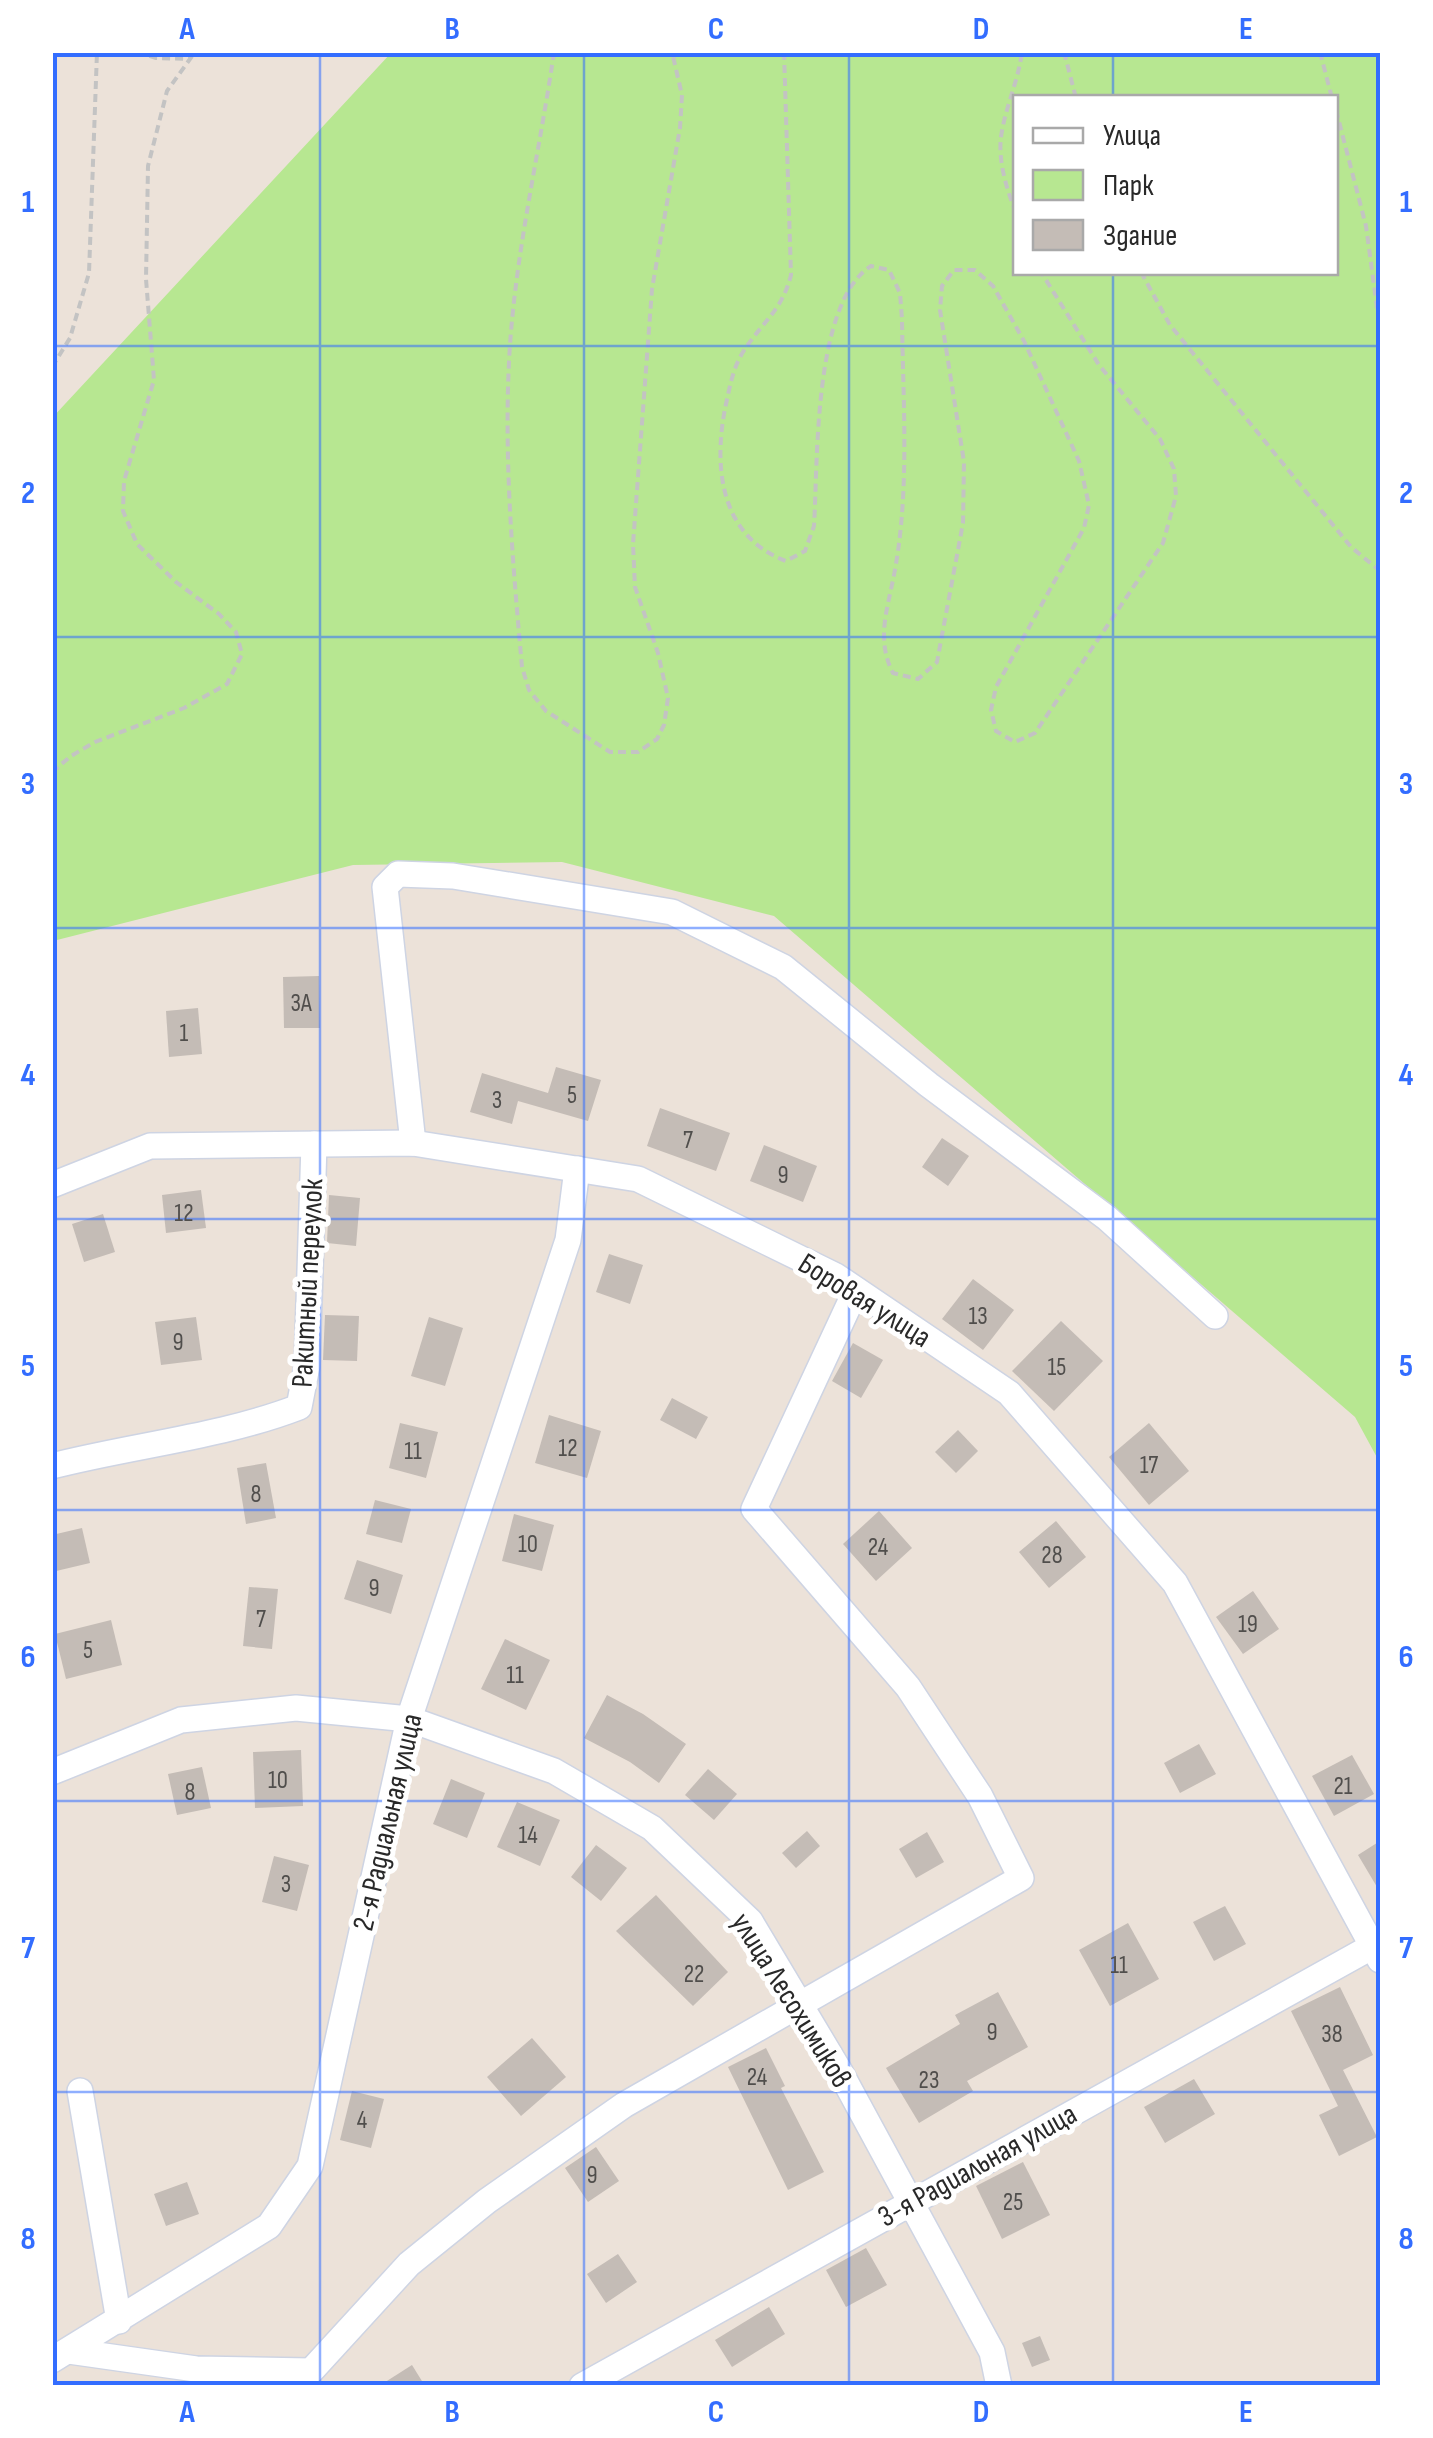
<svg xmlns="http://www.w3.org/2000/svg" width="1433" height="2438" viewBox="0 0 1433 2438" font-family="'Sofia Sans Condensed',sans-serif">
<rect width="100%" height="100%" fill="#ece2d9"/>
<path fill="#b7e791" fill-rule="evenodd" d="M391 53H1380V1463L1355 1417 774 916 562 862 353 865 53 941 52 418ZM1016 98H1336V272H1016Z"/>
<g fill="#c4bcb6">
<polygon points="319,976 320,1028 284,1028 283,977"/>
<polygon points="198,1008 202,1054 169,1057 166,1011"/>
<polygon points="556,1067 601,1080 588,1121 518,1101 512,1124 470,1112 482,1073 548,1093"/>
<polygon points="660,1108 730,1133 716,1171 647,1146"/>
<polygon points="942,1138 969,1156 948,1186 922,1167"/>
<polygon points="764,1145 817,1166 803,1202 750,1181"/>
<polygon points="201,1190 206,1228 166,1233 162,1195"/>
<polygon points="329,1195 360,1198 356,1246 327,1243"/>
<polygon points="103,1214 115,1252 84,1262 72,1224"/>
<polygon points="609,1254 643,1265 630,1304 596,1292"/>
<polygon points="973,1279 1014,1310 983,1350 942,1319"/>
<polygon points="325,1315 359,1316 357,1361 323,1360"/>
<polygon points="196,1317 202,1360 161,1365 155,1322"/>
<polygon points="429,1317 463,1328 445,1386 411,1376"/>
<polygon points="1061,1321 1103,1361 1054,1411 1012,1371"/>
<polygon points="853,1343 883,1360 861,1398 832,1381"/>
<polygon points="672,1398 708,1417 696,1439 660,1420"/>
<polygon points="549,1415 601,1431 587,1478 535,1463"/>
<polygon points="400,1423 438,1432 426,1478 389,1468"/>
<polygon points="1149,1423 1189,1471 1149,1505 1109,1457"/>
<polygon points="958,1430 978,1451 956,1473 935,1452"/>
<polygon points="266,1463 276,1518 246,1524 237,1468"/>
<polygon points="375,1500 411,1509 402,1543 366,1534"/>
<polygon points="879,1511 912,1548 876,1581 843,1544"/>
<polygon points="514,1514 554,1525 542,1571 502,1561"/>
<polygon points="1056,1521 1086,1557 1049,1588 1019,1552"/>
<polygon points="82,1528 90,1563 52,1572 52,1535"/>
<polygon points="357,1560 403,1575 391,1614 344,1599"/>
<polygon points="249,1587 278,1589 272,1649 243,1646"/>
<polygon points="1253,1591 1279,1629 1243,1654 1216,1617"/>
<polygon points="111,1620 122,1665 66,1679 55,1634"/>
<polygon points="505,1639 550,1660 526,1710 481,1689"/>
<polygon points="607,1695 643,1714 686,1744 659,1783 630,1762 584,1738"/>
<polygon points="1199,1744 1216,1774 1180,1793 1164,1763"/>
<polygon points="301,1750 303,1806 255,1808 253,1752"/>
<polygon points="1352,1755 1374,1794 1334,1816 1312,1776"/>
<polygon points="202,1767 211,1808 177,1815 168,1774"/>
<polygon points="708,1769 737,1794 714,1820 685,1795"/>
<polygon points="451,1779 485,1793 467,1838 433,1824"/>
<polygon points="517,1802 560,1820 540,1866 497,1847"/>
<polygon points="807,1831 820,1846 796,1868 782,1853"/>
<polygon points="927,1832 944,1862 916,1878 899,1849"/>
<polygon points="1380,1841 1380,1892 1358,1855"/>
<polygon points="596,1845 627,1868 601,1901 571,1877"/>
<polygon points="274,1856 309,1865 297,1911 262,1902"/>
<polygon points="656,1895 728,1972 693,2006 616,1931"/>
<polygon points="1225,1906 1246,1944 1214,1961 1193,1922"/>
<polygon points="1128,1923 1159,1979 1110,2006 1079,1950"/>
<polygon points="1340,1987 1373,2055 1343,2070 1377,2137 1339,2156 1319,2115 1338,2106 1291,2011"/>
<polygon points="998,1992 1028,2047 967,2081 973,2091 919,2123 886,2068 960,2024 955,2015"/>
<polygon points="532,2038 566,2077 521,2116 487,2077"/>
<polygon points="766,2048 785,2086 781,2088 824,2172 788,2190 728,2067"/>
<polygon points="1194,2079 1215,2114 1165,2143 1144,2107"/>
<polygon points="352,2091 384,2099 371,2148 340,2140"/>
<polygon points="596,2147 619,2181 588,2202 565,2168"/>
<polygon points="1023,2162 1050,2215 1002,2239 976,2186"/>
<polygon points="187,2182 199,2214 166,2226 154,2194"/>
<polygon points="866,2248 887,2285 846,2307 826,2270"/>
<polygon points="618,2254 637,2282 606,2303 587,2274"/>
<polygon points="769,2307 785,2334 732,2367 715,2340"/>
<polygon points="1040,2336 1050,2360 1032,2367 1022,2343"/>
<polygon points="412,2365 425,2386 379,2386"/>
</g>
<g fill="none" stroke-linecap="round" stroke-linejoin="round">
<g stroke="#ced4e3" stroke-width="28">
<g id="minor">
<polyline points="413,1143 385,887 398,874 453,876 672,912 783,967 929,1085 1107,1218 1215,1316"/>
<polyline points="52,1185 150,1146 413,1143 638,1179 836,1276 1009,1393 1175,1583 1380,1960"/>
<path d="M52 1466C134 1445 221 1437 299 1407L307 1366 314 1144"/>
<polyline points="52,1772 181,1720 296,1708 409,1719 554,1771 652,1828 750,1921 839,2070 992,2352 999,2386"/>
<polyline points="80,2091 119,2321"/>
<polyline points="69,2351 196,2369 311,2371 409,2264 487,2201 624,2105 1021,1878 980,1796 908,1687 754,1509 856,1290"/>
<polyline points="52,2360 269,2226 310,2166 409,1719 568,1240 577,1169"/>
<polyline points="582,2386 1373,1946"/>
</g>
</g>
<g stroke="#c3c3c3" stroke-width="4" stroke-dasharray="8 5" stroke-linecap="butt">
<polyline points="137,52 156,58 190,59"/>
<path d="M554 52C539 156 514 258 509 362 504 464 513 566 522 667L529 690 546 711 610 752H638L657 739 664 725 668 698 658 653 635 587 633 544 652 289 680 128 682 95 672 52"/>
<path d="M784 52 791 275C782 311 762 322 743 352 733 368 730 386 726 404 713 465 719 536 786 561L805 551 814 526C818 461 813 303 871 266L889 270 900 293 902 319C903 404 910 492 894 575 887 611 876 640 893 673L918 679 937 662 963 523 964 462 940 310 942 286 954 270H975L993 286 1024 341 1079 461 1089 505 1084 528 996 687 991 710 996 731 1015 742 1035 733 1163 543 1176 496 1174 469 1160 439 1099 365 1041 272"/>
<polyline points="1064,52 1076,98"/>
<polyline points="1320,52 1332,98"/>
<polyline points="1336,110 1366,226 1380,330"/>
<path d="M1016 213C1007 190 998 162 1001 137 1005 108 1018 82 1022 52"/>
<polyline points="1141,272 1170,325 1351,547 1380,571"/>
<polyline points="52,367 70,338 89,273 97,52"/>
<polyline points="52,772 71,756 95,742 184,708 227,684 242,654 236,632 219,614 176,582 137,544 123,511 124,481 154,380 146,279 148,166 167,91 195,52"/>
</g>
<use href="#minor" stroke="#fff" stroke-width="25"/>
</g>
<path fill="none" stroke="#336dff" stroke-width="2.5" stroke-opacity="0.55" d="M320 52V2386M584 52V2386M849 52V2386M1113 52V98M1113 272V2386M52 346H1380M52 637H1380M52 928H1380M52 1219H1380M52 1510H1380M52 1801H1380M52 2092H1380"/>
<g text-anchor="middle" stroke-width="10" stroke-linejoin="round" paint-order="stroke">
<g font-size="25" fill="#504e4c">
<text x="301" y="1011">3А</text>
<text x="184" y="1041">1</text>
<text x="572" y="1103">5</text>
<text x="497" y="1108">3</text>
<text x="688" y="1148">7</text>
<text x="783" y="1183">9</text>
<text x="184" y="1221">12</text>
<text x="978" y="1324">13</text>
<text x="178" y="1350">9</text>
<text x="1057" y="1375">15</text>
<text x="568" y="1456">12</text>
<text x="413" y="1459">11</text>
<text x="1149" y="1473">17</text>
<text x="256" y="1502">8</text>
<text x="528" y="1552">10</text>
<text x="878" y="1555">24</text>
<text x="1052" y="1563">28</text>
<text x="374" y="1596">9</text>
<text x="261" y="1627">7</text>
<text x="1248" y="1632">19</text>
<text x="88" y="1658">5</text>
<text x="515" y="1683">11</text>
<text x="278" y="1788">10</text>
<text x="1343" y="1794">21</text>
<text x="190" y="1800">8</text>
<text x="528" y="1843">14</text>
<text x="286" y="1892">3</text>
<text x="1119" y="1973">11</text>
<text x="694" y="1982">22</text>
<text x="992" y="2040">9</text>
<text x="1332" y="2042">38</text>
<text x="757" y="2085">24</text>
<text x="929" y="2088">23</text>
<text x="362" y="2128">4</text>
<text x="592" y="2183">9</text>
<text x="1013" y="2210">25</text>
</g>
<g font-size="30" fill="#292929" stroke="#fff">
<text transform="translate(307 1283) rotate(-87)" y="10">Ракитный переулок</text>
<text transform="translate(865 1300) rotate(32)" y="10">Боровая улица</text>
<text transform="translate(387 1822) rotate(-77)" y="10">2-я Радиальная улица</text>
<text transform="translate(792 2000) rotate(58)" y="10">улица Лесохимиков</text>
<text transform="translate(977 2165) rotate(-29)" y="10">3-я Радиальная улица</text>
</g>
</g>
<rect width="1433" height="2438" fill="none" stroke="#ffffff" stroke-width="110"/>
<rect x="1013" y="95" width="325" height="180" fill="#ffffff" stroke="#a9a9a9" stroke-width="2.5"/>
<rect x="1033" y="128" width="50" height="15" fill="#ffffff" stroke="#a9a9a9" stroke-width="2.5"/>
<text x="1103" y="145" font-size="30" fill="#292929">Улица</text>
<rect x="1033" y="170" width="50" height="30" fill="#b7e791" stroke="#a9a9a9" stroke-width="2.5"/>
<text x="1103" y="195" font-size="30" fill="#292929">Парк</text>
<rect x="1033" y="220" width="50" height="30" fill="#c4bcb6" stroke="#a9a9a9" stroke-width="2.5"/>
<text x="1103" y="245" font-size="30" fill="#292929">Здание</text>
<rect x="55" y="55" width="1323" height="2328" fill="none" stroke="#336dff" stroke-width="4"/>
<g font-size="32" text-anchor="middle" font-weight="bold" fill="#336dff">
<text x="187" y="39">A</text>
<text x="452" y="39">B</text>
<text x="716" y="39">C</text>
<text x="981" y="39">D</text>
<text x="1246" y="39">E</text>
<text x="28" y="212">1</text>
<text x="1406" y="212">1</text>
<text x="28" y="503">2</text>
<text x="1406" y="503">2</text>
<text x="28" y="794">3</text>
<text x="1406" y="794">3</text>
<text x="28" y="1085">4</text>
<text x="1406" y="1085">4</text>
<text x="28" y="1376">5</text>
<text x="1406" y="1376">5</text>
<text x="28" y="1667">6</text>
<text x="1406" y="1667">6</text>
<text x="28" y="1958">7</text>
<text x="1406" y="1958">7</text>
<text x="28" y="2249">8</text>
<text x="1406" y="2249">8</text>
<text x="187" y="2422">A</text>
<text x="452" y="2422">B</text>
<text x="716" y="2422">C</text>
<text x="981" y="2422">D</text>
<text x="1246" y="2422">E</text>
</g>
</svg>
